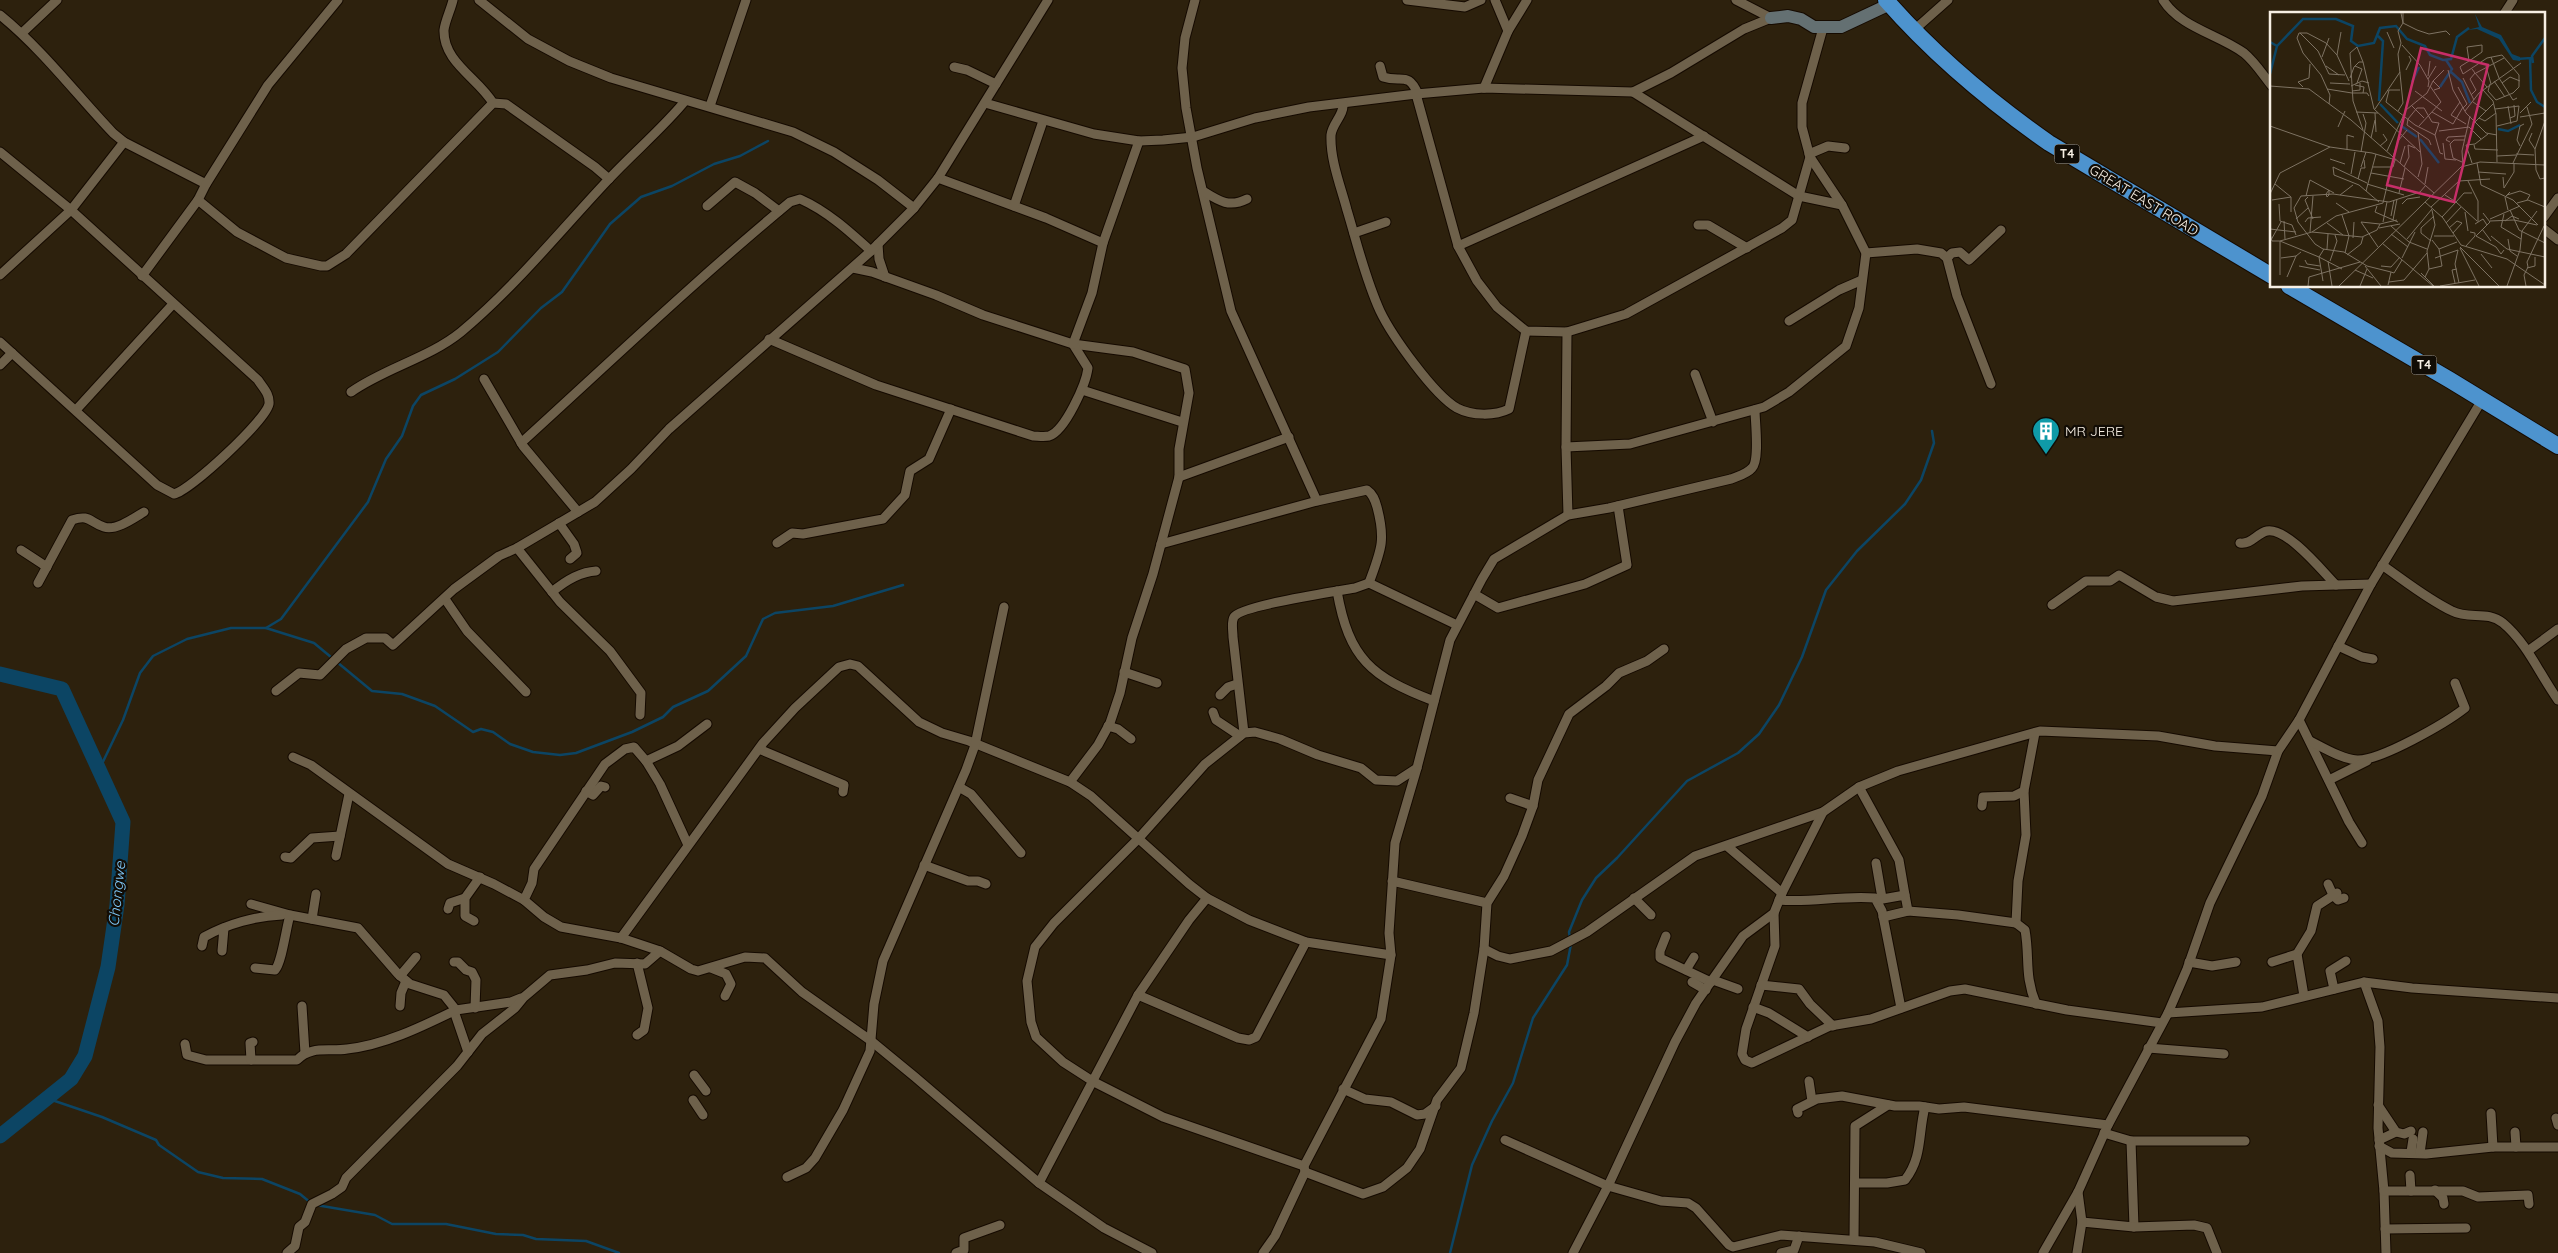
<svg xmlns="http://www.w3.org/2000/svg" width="2558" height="1253" viewBox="0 0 2558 1253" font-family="Quicksand,sans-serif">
<rect width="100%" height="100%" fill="#2d210d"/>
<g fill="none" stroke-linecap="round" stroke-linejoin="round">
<g stroke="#0c4564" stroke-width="2.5">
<polyline points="266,628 281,619 368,502 386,459 402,436 413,406 421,395 455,379 498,352 541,308 562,292 610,224 641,197 672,186 714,164 740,156 768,141"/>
<polyline points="99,770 123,720 140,673 153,656 187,639 231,628 266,628 314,643 372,691 402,694 435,706 473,732 481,729 493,732 510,744 533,752 560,755 576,753 632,732 663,717 673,707 708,691 746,656 763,619 775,613 833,606 903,585"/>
<polyline points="1570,939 1569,932 1582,900 1596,878 1617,858 1687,781 1738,753 1759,734 1779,705 1802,657 1826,590 1857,551 1905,504 1921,480 1934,443 1932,431"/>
<polyline points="46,1098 102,1117 156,1140 159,1145 198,1172 223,1178 262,1179 300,1194 311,1203"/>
<polyline points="316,1205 375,1215 392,1224 446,1224 496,1234 523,1235 536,1239 586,1241 619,1253"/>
<polyline points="1450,1253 1472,1165 1492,1121 1513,1083 1533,1018 1567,965 1571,944"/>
</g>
<polyline stroke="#0c4564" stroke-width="15" points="0,674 62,689 123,822 117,905 108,967 85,1056 71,1079 0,1136"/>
<g stroke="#150a00" stroke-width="11">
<g id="street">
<path d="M453 0C451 9 445 21 444 30 443 62 478 78 493 103"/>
<polyline points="479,0 528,39 569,61 611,78 793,132 834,152 878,180 914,208"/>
<polyline points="1195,0 1185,38 1182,68 1186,108 1197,168 1231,311 1317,501"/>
<polyline points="1407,0 1465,7 1481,0"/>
<polyline points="1495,0 1508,31"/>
<polyline points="1736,0 1771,18"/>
<path d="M2163 0C2181 28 2218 34 2244 53 2255 62 2263 75 2272 86"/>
<polyline points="2504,14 2513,0"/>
<path d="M0 15C43 50 75 93 113 133L124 142 206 184"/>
<polyline points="1913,31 1948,0"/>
<polyline points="22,33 57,0"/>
<path d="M1380 66 1383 77C1402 83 1408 71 1418 94"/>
<polyline points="954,67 967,70 996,84"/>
<polyline points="1484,88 1508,31 1527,0"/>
<polyline points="1633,92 1799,196 1842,205"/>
<polyline points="1416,94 1458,246 1477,281 1497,307 1526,331 1567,332 1626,314 1782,228 1792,220 1810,157"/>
<polyline points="985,103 1094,134 1139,141 1163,140 1193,137 1255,118 1309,107 1416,94 1484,88 1633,92 1671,73 1744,29 1771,18"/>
<path d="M1343 104C1344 115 1332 124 1331 135 1330 160 1341 187 1347 210 1357 243 1365 278 1380 311 1392 336 1434 395 1457 408 1472 416 1495 416 1509 409L1526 331"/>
<polyline points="710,106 746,0"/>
<path d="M0 152 71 210 258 380C263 388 270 394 269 404 266 420 190 491 174 494L157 485 0 342"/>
<polyline points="1809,154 1828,146 1845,148"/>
<polyline points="938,178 1046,218 1103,243"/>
<path d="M1203 191C1219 201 1229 208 1247 199"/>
<polyline points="198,200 206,184 268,85 338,0"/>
<polyline points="707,206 735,182 755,193 779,211"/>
<polyline points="1014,206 1043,121"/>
<polyline points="2544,217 2558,198"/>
<polyline points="1698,225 1708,225 1747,248"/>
<polyline points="2544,229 2558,240"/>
<polyline points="1354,233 1386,222"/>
<polyline points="878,244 879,259 885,277"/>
<polyline points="1458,246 1704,136"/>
<polyline points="1866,253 1917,249 1941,253 1947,258 1957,296 1991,384"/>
<polyline points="1947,258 1952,253 1960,252 1969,260 2001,230"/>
<polyline points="853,268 872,272 936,295 983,315 1073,344 1133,352 1185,369 1189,393 1179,449 1179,477 1153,574 1132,638 1120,693 1110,723 1098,745 1070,782"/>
<polyline points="0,275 71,210 124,142"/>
<polyline points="142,276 198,200 237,232 286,258 321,266 327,266 346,254 493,103 506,104 595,167 609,179"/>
<polyline points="1789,321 1839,290 1862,280"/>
<polyline points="1567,332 1566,447 1568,515"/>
<path d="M769 339 876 385 1033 436C1037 436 1044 437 1049 436 1065 431 1086 384 1088 368L1073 344"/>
<polyline points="1073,344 1092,293 1103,243 1139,141"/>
<polyline points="0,365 12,353"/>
<polyline points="1695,374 1713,422"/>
<polyline points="484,379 523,446 578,512"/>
<polyline points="1082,390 1182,422"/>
<path d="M351 392C385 368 429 358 461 332 515 287 560 231 608 180 633 153 662 129 685 101"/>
<polyline points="76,410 173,304"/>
<path d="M521 443C610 362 697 279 790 202L800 199C827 211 849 231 871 251"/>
<polyline points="1566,447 1630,444 1764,407 1789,392 1846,346 1859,308 1866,253 1842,205 1810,157 1802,127 1802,103 1823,28"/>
<polyline points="1179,477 1289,437"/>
<polyline points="559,523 574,544 577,553 570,559"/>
<polyline points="777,543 792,533 803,534 883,519 905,495 910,471 929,459 951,409"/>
<path d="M2240 543C2251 545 2257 533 2267 531 2287 527 2323 572 2336 585"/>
<path d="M1161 544 1317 501 1367 490C1373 494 1375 500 1377 507 1386 541 1381 550 1369 583"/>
<polyline points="517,548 560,602 610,651 641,693 640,715"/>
<polyline points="21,550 47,567"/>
<path d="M2382 565C2405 581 2427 599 2452 611 2469 620 2487 610 2503 623 2527 643 2540 675 2558 700"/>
<path d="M38 583 72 520C90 514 89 522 104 527 116 531 134 518 144 512"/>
<path d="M1337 591C1349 659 1371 677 1434 701"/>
<path d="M552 592C565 581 579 572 596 571"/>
<polyline points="1474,594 1498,608 1585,584 1627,565 1618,506"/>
<polyline points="445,599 467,631 526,692"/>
<polyline points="2052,605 2086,581 2110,581 2119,575 2156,597 2173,601 2302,586 2371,584"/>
<polyline points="2338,646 2362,657 2373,659"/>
<polyline points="2528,651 2558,629"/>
<polyline points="1124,672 1157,683"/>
<polyline points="276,691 299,673 320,675 346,649 366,638 385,638 393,645 454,589 499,556 517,548 595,502 631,469 669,429 871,251 914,208 938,178 1048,0"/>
<polyline points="1220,695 1228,687 1237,684"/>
<polyline points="1213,712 1216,720 1240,736"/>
<polyline points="2299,720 2349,822 2362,843"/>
<polyline points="1108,726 1118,729 1131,739"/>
<path d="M1244 733 1233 637C1233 631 1231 622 1234 617 1240 606 1338 591 1355 588L1369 583 1457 625"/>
<path d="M2310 741C2324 748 2342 759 2357 760 2380 761 2446 723 2465 708L2455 683"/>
<polyline points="759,749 844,785 843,792"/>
<polyline points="293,757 311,765 448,864 494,884 524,900"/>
<polyline points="646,761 678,746 707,724"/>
<polyline points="2329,780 2367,761"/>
<polyline points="959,787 971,794 1021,853"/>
<polyline points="1859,787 1899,860 1905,895"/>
<polyline points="586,791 593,795 601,786 605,787"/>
<path d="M2024 791 2026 835 2018 881 2016 923 2025 930C2030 958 2024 975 2036 1004"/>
<polyline points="1510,798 1533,806"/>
<polyline points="1982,806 1983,797 2014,796 2024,791 2035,733"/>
<polyline points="688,845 660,784 646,761 634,747 625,749 605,764 534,869 532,883 524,900 544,917 561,927 621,938 660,951 691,969 698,971 745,957 765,958 802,992 870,1040 915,1077 1039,1183 1104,1228 1152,1253"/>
<polyline points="1727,846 1782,893"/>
<polyline points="336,856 349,794"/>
<polyline points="285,857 291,858 312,838 340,836"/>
<polyline points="1876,863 1882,898"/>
<polyline points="924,865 968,881 978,881 986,884"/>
<polyline points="1392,881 1487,903"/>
<polyline points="2328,884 2333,895 2338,900 2344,898"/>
<polyline points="1634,898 1651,915"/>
<path d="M1779 900C1811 903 1843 895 1875 898L1882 911 1901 1008"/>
<polyline points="1877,900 1905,895 1908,911 1883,917"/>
<polyline points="251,904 290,915 358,928 398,974 410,984 444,995 456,1010 511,1002 521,998"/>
<polyline points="448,909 450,903 465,898"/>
<polyline points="1908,911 1958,915 2016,923"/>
<polyline points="1774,913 1775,946 1746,1029 1742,1054 1745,1060 1752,1063 1830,1026 1871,1019 1950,991 1965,989 2067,1010 2162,1023"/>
<polyline points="312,919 316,894"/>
<polyline points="474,921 465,916 465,898 480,877"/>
<polyline points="1666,936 1660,951 1660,958 1711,982"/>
<polyline points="621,938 763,743 795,708 839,667 850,664 858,666 919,722 942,733 969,741 1070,782 1091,796 1189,884 1207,898 1249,920 1306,942 1391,955"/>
<path d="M202 946 204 937C227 924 256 916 282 915"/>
<polyline points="1484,949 1498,956 1510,959 1551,951 1587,932 1695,856 1823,812 1859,787 1898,771 2040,731 2158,736 2215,746 2278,751"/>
<polyline points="222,951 224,928"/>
<polyline points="2297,954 2311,931 2317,906 2337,893"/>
<polyline points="454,962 458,962 466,970 472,972 476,980 475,1008"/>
<polyline points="2189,962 2212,966 2236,962"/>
<polyline points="2272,962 2297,954 2304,996"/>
<path d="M255 968 275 970C282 962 286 928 290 915"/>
<polyline points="711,968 726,974 731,984 725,996"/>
<polyline points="1686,970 1694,957"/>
<polyline points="400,976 416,957"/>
<polyline points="1713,980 1738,989"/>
<polyline points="1692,982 1706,990"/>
<polyline points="2364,982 2378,1021 2380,1047 2378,1128 2384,1191 2386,1253"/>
<polyline points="1761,985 1799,989 1810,1004 1833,1026"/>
<polyline points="2334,989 2330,971 2346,961"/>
<polyline points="1138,995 1238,1038 1249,1040 1256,1037 1306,942"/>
<polyline points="302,1006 305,1053"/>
<polyline points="400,1006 401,993 406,981"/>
<polyline points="1753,1007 1769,1013 1808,1037"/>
<polyline points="454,1011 468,1052"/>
<polyline points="2168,1013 2262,1007 2364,982 2412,988 2558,998"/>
<polyline points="637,1035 644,1030 648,1008 637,963"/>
<path d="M185 1044 187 1055 206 1060H297C311 1045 329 1052 347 1049 385 1045 423 1026 456 1010"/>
<polyline points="2148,1048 2224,1054"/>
<polyline points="251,1060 250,1043 253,1042"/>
<polyline points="694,1075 706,1091"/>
<polyline points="1809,1081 1812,1101"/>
<polyline points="1343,1089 1365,1099 1391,1102 1417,1115 1425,1114 1436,1106"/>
<polyline points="693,1100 703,1115"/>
<polyline points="2378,1105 2396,1132 2404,1134 2411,1131"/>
<polyline points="1798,1113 1797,1109 1817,1099 1842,1096 1895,1106 1919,1106 1939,1109 1964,1107 2108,1125"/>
<polyline points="2491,1113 2493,1147"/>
<polyline points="2556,1118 2558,1125"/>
<polyline points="2515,1132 2516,1147"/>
<polyline points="2104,1133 2131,1141 2245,1141"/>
<polyline points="1505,1140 1608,1186 1661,1201 1688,1203 1696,1208 1729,1245 1733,1247 1781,1235 1875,1242 1921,1253"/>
<polyline points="2379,1140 2396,1132"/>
<polyline points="2131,1141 2134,1227"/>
<polyline points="2379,1146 2392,1153 2426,1154 2493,1147 2558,1147"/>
<polyline points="2411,1152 2413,1139"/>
<polyline points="2420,1153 2423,1132"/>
<polyline points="1304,1166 1163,1117 1094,1082 1063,1062 1036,1037 1031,1022 1027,981 1035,947 1054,923 1139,838 1205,764 1244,733 1255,732 1280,739 1318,755 1361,768 1376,780 1397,781 1417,768"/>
<polyline points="1305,1172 1363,1194 1383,1187 1407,1168 1420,1149 1437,1100 1461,1068 1474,1013 1484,949 1487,903 1504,876 1522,836 1533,806 1538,780 1569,714 1606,686 1619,673 1647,661 1664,649"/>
<polyline points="787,1177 806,1168 815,1158 843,1110 870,1051 874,1004 883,961 966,770 975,745 1004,607"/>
<polyline points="1039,1183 1138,995 1189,920 1207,898"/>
<path d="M1855 1183H1887L1905 1180C1923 1157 1918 1133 1925 1107"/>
<polyline points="2435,1190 2443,1198 2444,1204"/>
<polyline points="2384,1191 2411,1191 2410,1175"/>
<polyline points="2411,1191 2463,1191 2478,1197 2528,1195 2529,1204"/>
<polyline points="2082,1222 2134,1227 2194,1225 2207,1228 2217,1253"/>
<polyline points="2385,1229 2466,1228"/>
<polyline points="1854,1239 1855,1126 1888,1105"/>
<polyline points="287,1253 295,1246 299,1227 305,1222 312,1204 332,1194 342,1187 346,1178 457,1066 482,1034 515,1008 524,997 550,975 587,970 615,963 645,964 660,951"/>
<polyline points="956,1253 964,1250 964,1238 1000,1225"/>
<path d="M1263 1253 1275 1236 1305 1172 1304 1166 1381 1019 1391 955 1389 933 1395 843 1417 768 1450 640 1482 579 1494 559 1568 515 1609 508 1731 479C1738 476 1747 474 1752 468 1760 460 1755 422 1755 410"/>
<polyline points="1573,1253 1608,1186 1675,1042 1696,1003 1743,936 1774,913 1782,893 1823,812"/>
<polyline points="1781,1253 1794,1250 1799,1236"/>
<polyline points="2043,1253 2078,1192 2108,1125 2168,1013 2187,969 2210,903 2262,796 2278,751 2299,720 2371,584 2482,400"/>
<polyline points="2077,1253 2082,1222 2078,1192"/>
</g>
</g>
<g stroke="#150a00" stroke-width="14">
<polyline id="secondary" points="1771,18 1788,16 1801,19 1814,27 1841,27 1890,4"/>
</g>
<g stroke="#150a00" stroke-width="18">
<g id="highway">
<path d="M1886 0C1934 55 1989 101 2049 143L2272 276"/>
<polyline points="2289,286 2450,380 2558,446"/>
</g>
</g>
<use href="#street" stroke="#6e614b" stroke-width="9"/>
<use href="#secondary" stroke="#647072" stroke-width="12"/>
<use href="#highway" stroke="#4d93ce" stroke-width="16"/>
</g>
<defs>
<g id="building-pin" transform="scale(1.4375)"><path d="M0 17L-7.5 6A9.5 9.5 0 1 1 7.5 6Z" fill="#0f9aa8" stroke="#110c05"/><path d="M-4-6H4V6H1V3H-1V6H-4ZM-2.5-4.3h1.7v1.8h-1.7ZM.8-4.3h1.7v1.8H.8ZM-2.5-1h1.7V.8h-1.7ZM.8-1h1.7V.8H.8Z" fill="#fff"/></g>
</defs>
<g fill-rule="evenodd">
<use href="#building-pin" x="2046" y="431"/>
</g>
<g text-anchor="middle" stroke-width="4.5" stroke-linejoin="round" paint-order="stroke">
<g fill="#110c05" stroke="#b2aba0" stroke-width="1">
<rect x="2054.5" y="144.5" width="25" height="19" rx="4"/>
<rect x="2411.5" y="355.5" width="25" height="19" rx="4"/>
</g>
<g font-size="12" font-weight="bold" fill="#f7efe3">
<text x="2067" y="158">T4</text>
<text x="2424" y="369">T4</text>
</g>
<g font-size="14" fill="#f7efe3" stroke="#110c05">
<text transform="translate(2144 200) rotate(31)" y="5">GREAT EAST ROAD</text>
</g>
<g font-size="14" fill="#f7efe3" stroke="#110c05" text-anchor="start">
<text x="2065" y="436">MR JERE</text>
</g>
<g font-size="15" font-style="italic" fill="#7fc8f9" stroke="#110c05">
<text transform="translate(117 894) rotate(-84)" y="5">Chongwe</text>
</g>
</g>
<g transform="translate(2270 12)">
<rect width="275" height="275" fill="#2d210d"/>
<path d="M205 2 212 15 231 23 242 42 250 45V49L243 48 229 27 207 17 197 18 209 15Z" fill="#0c4564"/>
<path fill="none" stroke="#0c4564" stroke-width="2.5" d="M108 24 113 29 109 89M0 30 7 34 33 7H66L83 14 81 29 88 34 104 31 110 16 126 14 137 27 155 34 160 43 173 48 181 47 187 25 199 16M247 47 260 46 261 78 267 90 275 95M263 51 262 44 275 26M181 60 192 70 200 91M0 62 7 34M142 70 149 55M170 75 182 57 176 48M110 92 128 111M130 113 147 125M228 117 238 119 250 113M150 127 169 151"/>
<path fill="none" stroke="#7e7363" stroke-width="1" d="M133 1V11L147 18 159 22 176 19 180 23M117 20 124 36M30 21 48 39 59 62 75 63M132 33 150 53 159 69 158 75M67 43 71 20M52 45 59 26M221 45 229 66M199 49 197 35 212 33V40L202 47 199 49 191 54 190 55 193 62 217 46 232 43M56 54 69 63M85 54 92 57 87 71M216 54 221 72M136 58 141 48 139 44M178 58 183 78 196 101 216 121 227 123M205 61 217 75M206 61 234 46M158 64 160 49M80 66 84 55 89 50H93L104 97 150 140M193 66 204 88M229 66 243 88 247 86M158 67 166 54M163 69 174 58M224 69 235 85M60 71 80 72M232 71 240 65 250 69M220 72 218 79 226 88 243 81 249 75V63L232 43M85 73 94 75 93 81M0 74 39 77 81 108 164 181M81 74 92 69 99 71M33 75 28 70 39 66 40 52M188 75 197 92 193 96M57 77 82 81M130 78H119L116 90 145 113 165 123 170 141 173 142M213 78 223 89 226 102 227 150M82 79 90 78V71M145 79 172 99M82 81H97L99 84M201 83 206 78 200 67 205 61 202 57M190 90 181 103 196 112M203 90 216 99M59 92 60 83 51 63 33 41 27 26 29 21H37L56 31 67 43 79 69M141 93 154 106M238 94 241 112M105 97 130 60M225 97 249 94 247 109 227 114M128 99 133 91 128 42 131 31 128 19 133 11 131 1M195 99 209 81 251 51M86 100 108 101M162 100 183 112 193 95M105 101 106 120M250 101 261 90M250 105 275 101M209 106 215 109 226 101M240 106 245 104 244 93M138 107 147 96H154L162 110 169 111 165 123M138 107 137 113 159 128 161 133M205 110 223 92M0 114 60 135 102 141 126 148M149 114 171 90 160 74M68 115 75 99M93 118 83 89 80 41 87 35 93 50M169 119 199 115 211 127M148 120 152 152 148 165M262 121 259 128 265 137 266 158 270 167 275 166M101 126 105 108M180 130 176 128 178 125 195 124M173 131 175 147 186 148M196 133 205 132 218 122M196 133 202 151M204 133 205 137 228 138M110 134 117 128 113 122M250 134 247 128 250 114 254 112M265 137 275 109M77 138V123L84 125M117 139 136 98 157 81 163 69 170 76 164 78M91 140 96 111 93 102M246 142 264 143M227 144 246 143M123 145 128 129 137 118M60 147 75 152M192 150 183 146 180 132 184 128H194M130 151 135 134M207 151 211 173 243 188 268 213M243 151 262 112 257 95M193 154 192 139 200 104M91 155 96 140M103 155H123L125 148M134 155 139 145 138 133 145 136M208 160 236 162M101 161 134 167M81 162 85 140M233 165 234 176 244 160V151M88 167 91 156H95L94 148M198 169 208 189V210M97 171 63 155 64 163 89 173 109 190M5 172 21 185M97 172 134 183M155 172 158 155M59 178V183L57 185 56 182ZM96 179 106 142M129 181 135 156M0 182 10 161 60 135M70 183 83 173M237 183 250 179 260 183 257 188M36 184 40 168 64 181M38 185 35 188 43 207M2 188 21 185V200M155 190 173 206 191 233 237 247 275 273M186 190 207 209M186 190 194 181H202M66 191 79 200M113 191 117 174M247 191 258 188 275 195M9 192 10 209 22 213 26 223M132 192 137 187 150 185M107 194 105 200 128 210M161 195 189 169 220 167M238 198 235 185 240 180M240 198 249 218 275 231M195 200 198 219M234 202 231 215 251 227M72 203 79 224 75 241M121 204 124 188M172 205 186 190 175 183M26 207 38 196M220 207 250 194M123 208 127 187M14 209 15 227M220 209 244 208 267 213M235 209 242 204 249 207M35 210 38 206 51 205M113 210 117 190M57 211 73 223M176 211 191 195M205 212 213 207 217 213M121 214 139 230 157 237M109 216 130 212M179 216 187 209 192 211 183 221M0 217 26 220M212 217 221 229M40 220 43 184M42 220 92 225 107 218 110 212M0 222 2 229H10L49 245 53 269M121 222 138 235M164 224H184M206 224 226 235 231 242 234 238M206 224 220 210 213 201M221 224 237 237 275 245M83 226 84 210M137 227 162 197M238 227 240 239 247 244M1 228 11 210M162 228 169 237 187 230M161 229 151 221V216L164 204M112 231 163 274M196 234 205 224V221L200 220M108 235 91 210 110 212 127 208M190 235 229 274M190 236 209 274M54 237 49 245 72 257M57 237 58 222M211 242 222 256M77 243 91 232 93 225M11 246 26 244 31 240M132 246 145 220M165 246 188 238 185 252 189 271M35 248 37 252 50 254M58 249 62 274M60 249 67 229 65 223M29 254 50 258M95 254 111 274M111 254 121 255 130 245M257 256 265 254V245M159 257 157 239 165 213 162 198M85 258 103 266M121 260 97 254 74 240 53 237 45 232 28 210 24 196 31 184 63 182 119 190 150 180 156 173M151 261 164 274M10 263V229L42 220 66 204 113 191M17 265 26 244M155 265 159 257 172 254 169 237M119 270 134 268 157 241M185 271 182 258 187 257M118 273 121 260 124 261 132 248M38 274 39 265 90 250M69 274 191 155 210 150 275 153M90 274 97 257M170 274 205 268M237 274 250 238 252 219 267 199M256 274 254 263 258 255 257 250 274 214"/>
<path fill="#c72e69" fill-opacity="0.15" stroke="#c72e69" stroke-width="2.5" d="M151 36 218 53 184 190 117 173Z"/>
<rect width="275" height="275" fill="none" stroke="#f7efe3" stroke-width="2.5"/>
</g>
</svg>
